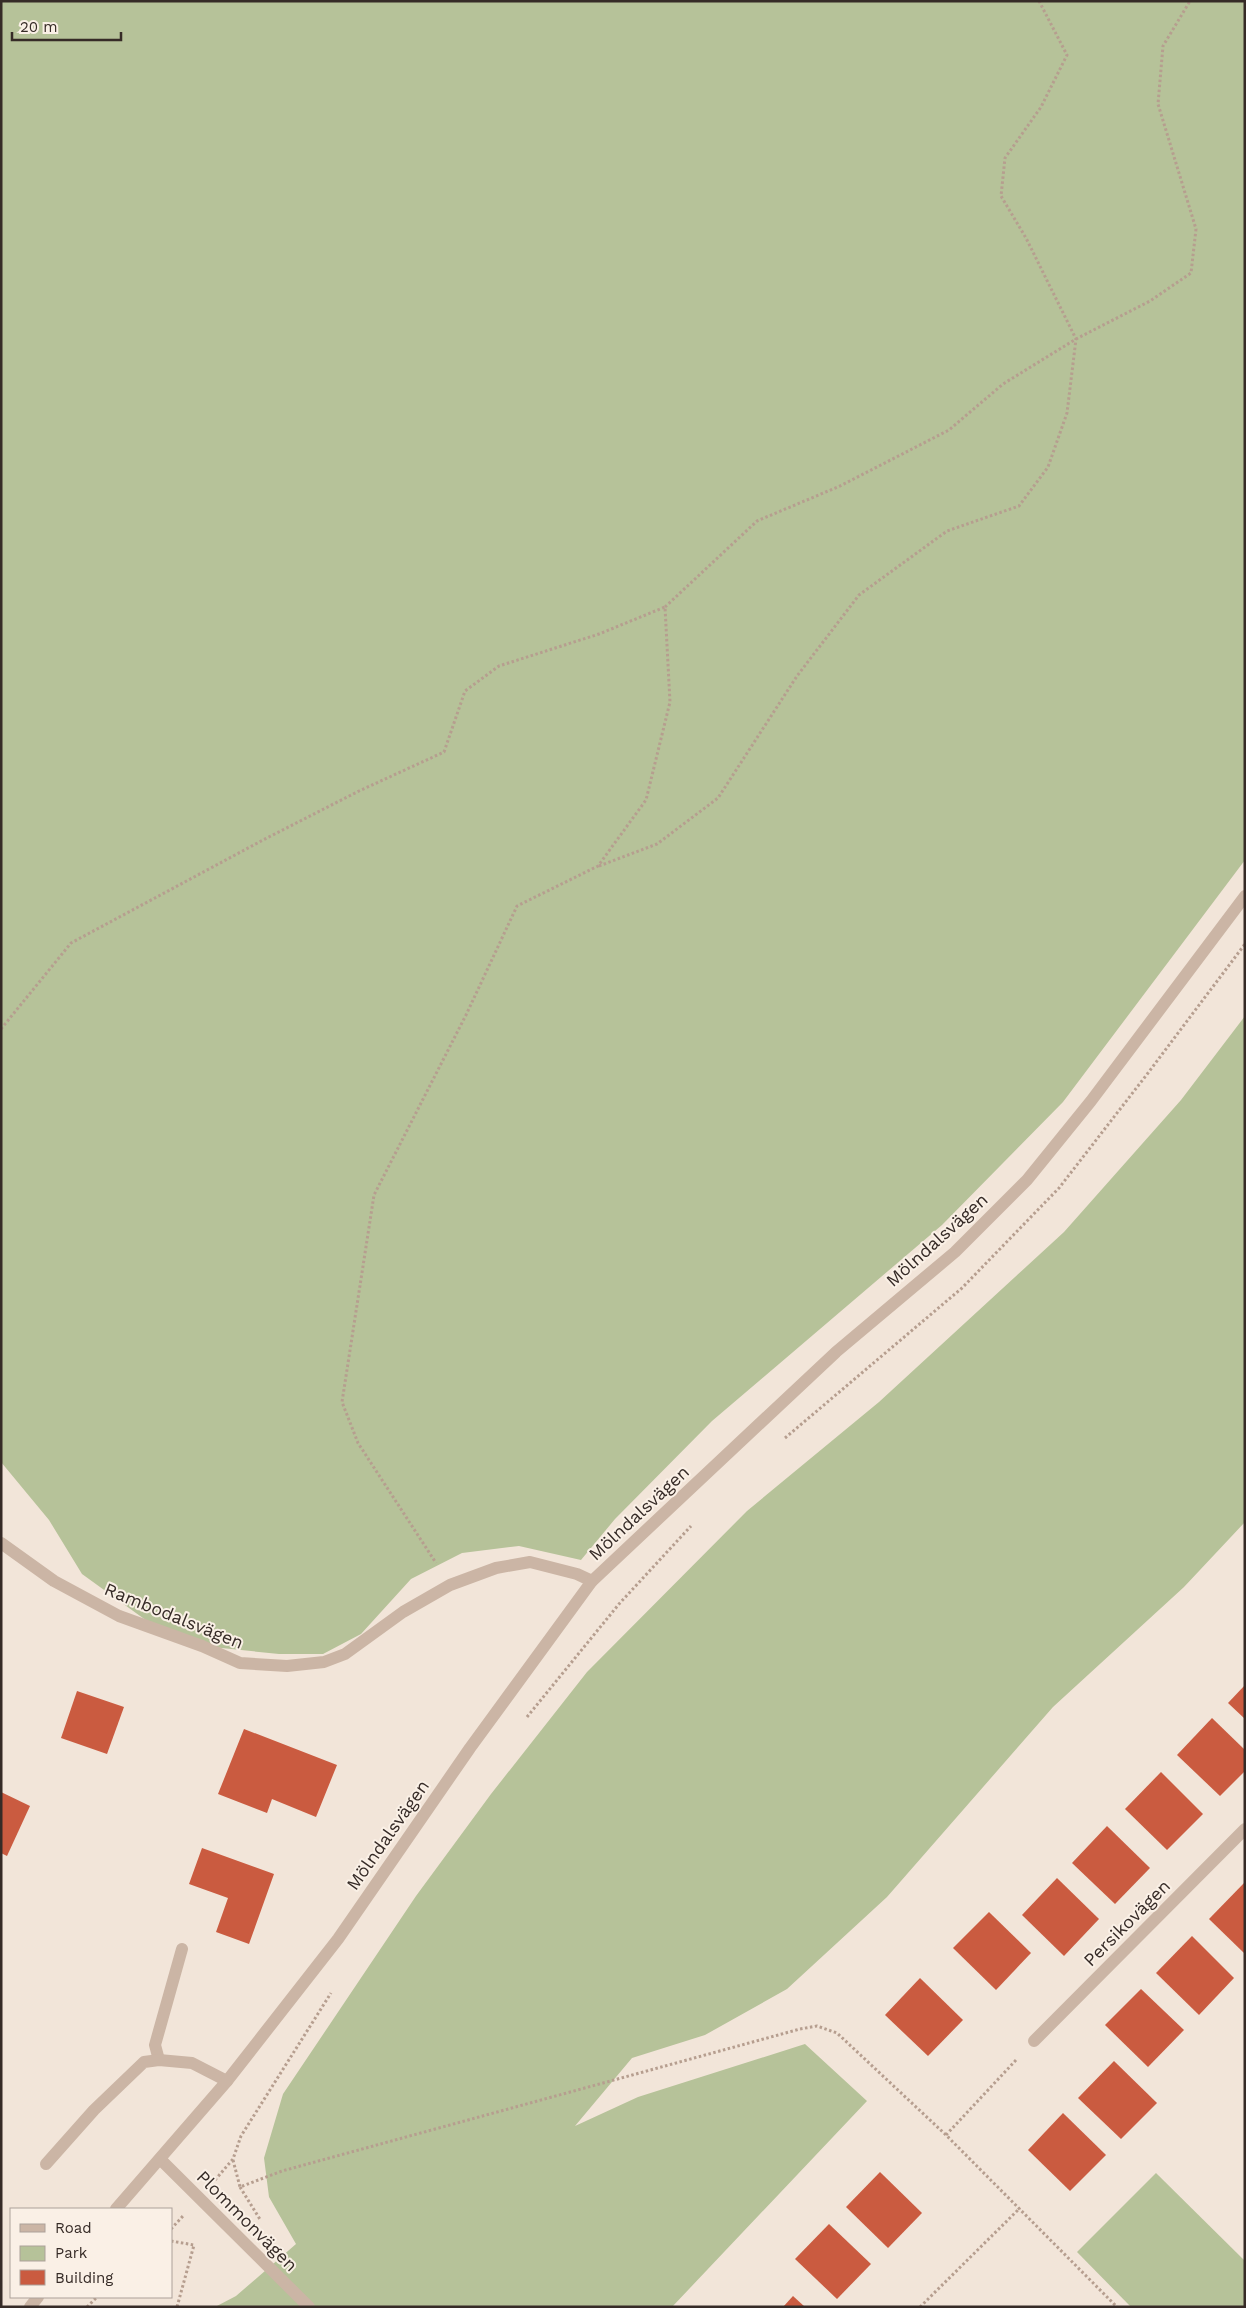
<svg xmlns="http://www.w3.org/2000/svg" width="1246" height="2308" viewBox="0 0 1246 2308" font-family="'Work Sans',sans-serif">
<rect width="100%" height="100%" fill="#f2e5d9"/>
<g fill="#b6c299">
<polygon points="1,1 1245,1 1245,860 1063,1102 942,1225 712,1421 615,1519 581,1560 519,1546 462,1553 411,1579 361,1634 323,1654 279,1654 202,1646 147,1621 82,1574 49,1520 1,1462"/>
<polygon points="1245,1016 1245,1522 1184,1587 1053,1707 887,1897 787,1989 705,2035 632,2058 575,2126 638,2097 805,2044 867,2101 672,2307 215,2307 236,2296 296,2244 269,2197 264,2158 283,2094 416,1896 491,1794 587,1672 747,1511 879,1402 1064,1232 1181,1100"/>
<polygon points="1156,2173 1245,2261 1245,2307 1131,2307 1077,2252"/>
</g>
<g fill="#ca5b40">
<polygon points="1245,1685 1245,1719 1228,1703"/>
<polygon points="77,1691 124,1707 107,1754 61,1738"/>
<polygon points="1212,1718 1245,1750 1245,1771 1220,1796 1177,1755"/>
<polygon points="244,1729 337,1765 316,1817 272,1799 267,1813 218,1794"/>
<polygon points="1161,1772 1203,1814 1167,1850 1125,1809"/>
<polygon points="1,1792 30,1806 7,1856 1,1853"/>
<polygon points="1107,1826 1150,1868 1115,1904 1072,1863"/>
<polygon points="202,1848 274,1874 249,1944 216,1932 228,1898 189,1884"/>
<polygon points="1057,1878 1099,1919 1064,1956 1022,1915"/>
<polygon points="1245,1882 1245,1954 1209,1919"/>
<polygon points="989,1912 1031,1953 996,1990 953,1948"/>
<polygon points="1192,1936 1234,1978 1199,2015 1156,1973"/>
<polygon points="920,1978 963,2020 928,2056 885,2015"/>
<polygon points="1141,1989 1184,2030 1148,2067 1105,2025"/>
<polygon points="1114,2061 1157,2103 1121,2139 1078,2098"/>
<polygon points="1063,2113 1106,2155 1070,2191 1028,2150"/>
<polygon points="880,2172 922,2213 888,2248 846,2207"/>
<polygon points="829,2224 871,2264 837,2299 795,2259"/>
<polygon points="793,2296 805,2307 783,2307"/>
</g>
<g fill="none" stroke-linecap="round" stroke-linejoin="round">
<g stroke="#b69e8f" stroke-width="3" stroke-dasharray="2.5 2.5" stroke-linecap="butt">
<polyline points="665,607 757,521 840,486 949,430 1003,384 1076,339 1150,301 1191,273 1196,229 1158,104 1163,46 1190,1"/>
<polyline points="599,866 657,844 718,798 797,676 859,595 947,531 1019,506 1048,467 1067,413 1076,339 1026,238 1001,196 1005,158 1041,107 1067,55 1039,1"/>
<polyline points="1,1029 71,943 263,840 359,791 444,752 465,691 499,666 599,634 665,607 670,702 646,800 598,866 517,906 466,1015 374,1195 342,1402 358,1443 436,1563"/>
<polyline points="785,1438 962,1288 1059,1188 1148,1073 1245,944"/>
<polyline points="527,1717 619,1604 691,1526"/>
<polyline points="946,2135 1017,2059"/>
<polyline points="233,2160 240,2187 282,2171 800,2029 817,2026 837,2033 946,2135 1117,2307"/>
<polyline points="215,2180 233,2159 241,2136 331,1993"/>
<polyline points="240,2187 261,2221"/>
<polyline points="171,2229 183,2216"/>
<polyline points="171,2241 194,2245 177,2307"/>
<polyline points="87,2307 97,2297"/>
<polyline points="920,2307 1020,2208"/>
</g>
<g stroke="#cbb5a5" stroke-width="12">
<polyline points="159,2060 155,2045 182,1949"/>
<polyline points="46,2164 94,2110 144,2062 159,2060 192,2063 227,2081"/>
</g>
<g stroke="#cbb5a5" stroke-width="12">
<polyline points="1,1543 54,1581 119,1616 202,1646 240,1663 287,1666 324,1662 345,1654 403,1612 450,1585 496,1568 530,1562 577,1574 592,1581"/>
<polyline points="1034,2041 1245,1829"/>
<polyline points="160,2159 309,2307"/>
</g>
<g stroke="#cbb5a5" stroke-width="12">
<polyline points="116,2209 227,2081 338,1939 470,1748 592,1581 836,1352 955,1252 1027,1180 1091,1101 1245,896"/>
<polyline points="30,2307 38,2297"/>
</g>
</g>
<g text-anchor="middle" stroke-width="4" stroke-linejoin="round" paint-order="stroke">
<g font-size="18" fill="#362b27" stroke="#faf0e6">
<text transform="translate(937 1240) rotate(-42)" y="6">Mölndalsvägen</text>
<text transform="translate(639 1513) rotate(-43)" y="6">Mölndalsvägen</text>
<text transform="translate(174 1616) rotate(22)" y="6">Rambodalsvägen</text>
<text transform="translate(388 1835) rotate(-55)" y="6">Mölndalsvägen</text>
<text transform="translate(1127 1923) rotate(-45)" y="6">Persikovägen</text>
<text transform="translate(247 2221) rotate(45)" y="6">Plommonvägen</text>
</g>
</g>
<rect width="1246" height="2308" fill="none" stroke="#362b27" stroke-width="5"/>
<rect x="10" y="2208" width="162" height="90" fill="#faf0e6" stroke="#aca19a"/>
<rect x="20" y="2224" width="25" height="8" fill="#cbb5a5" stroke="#aca19a"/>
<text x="55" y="2233" font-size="15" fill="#362b27">Road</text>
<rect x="20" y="2246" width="25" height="15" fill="#b6c299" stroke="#aca19a"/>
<text x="55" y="2258" font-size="15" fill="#362b27">Park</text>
<rect x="20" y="2270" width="25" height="15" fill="#ca5b40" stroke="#aca19a"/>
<text x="55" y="2283" font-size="15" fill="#362b27">Building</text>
<path d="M12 32v8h109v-8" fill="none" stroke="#362b27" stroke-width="2.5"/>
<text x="20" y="32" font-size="15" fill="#362b27" stroke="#faf0e6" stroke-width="4" paint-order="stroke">20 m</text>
</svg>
